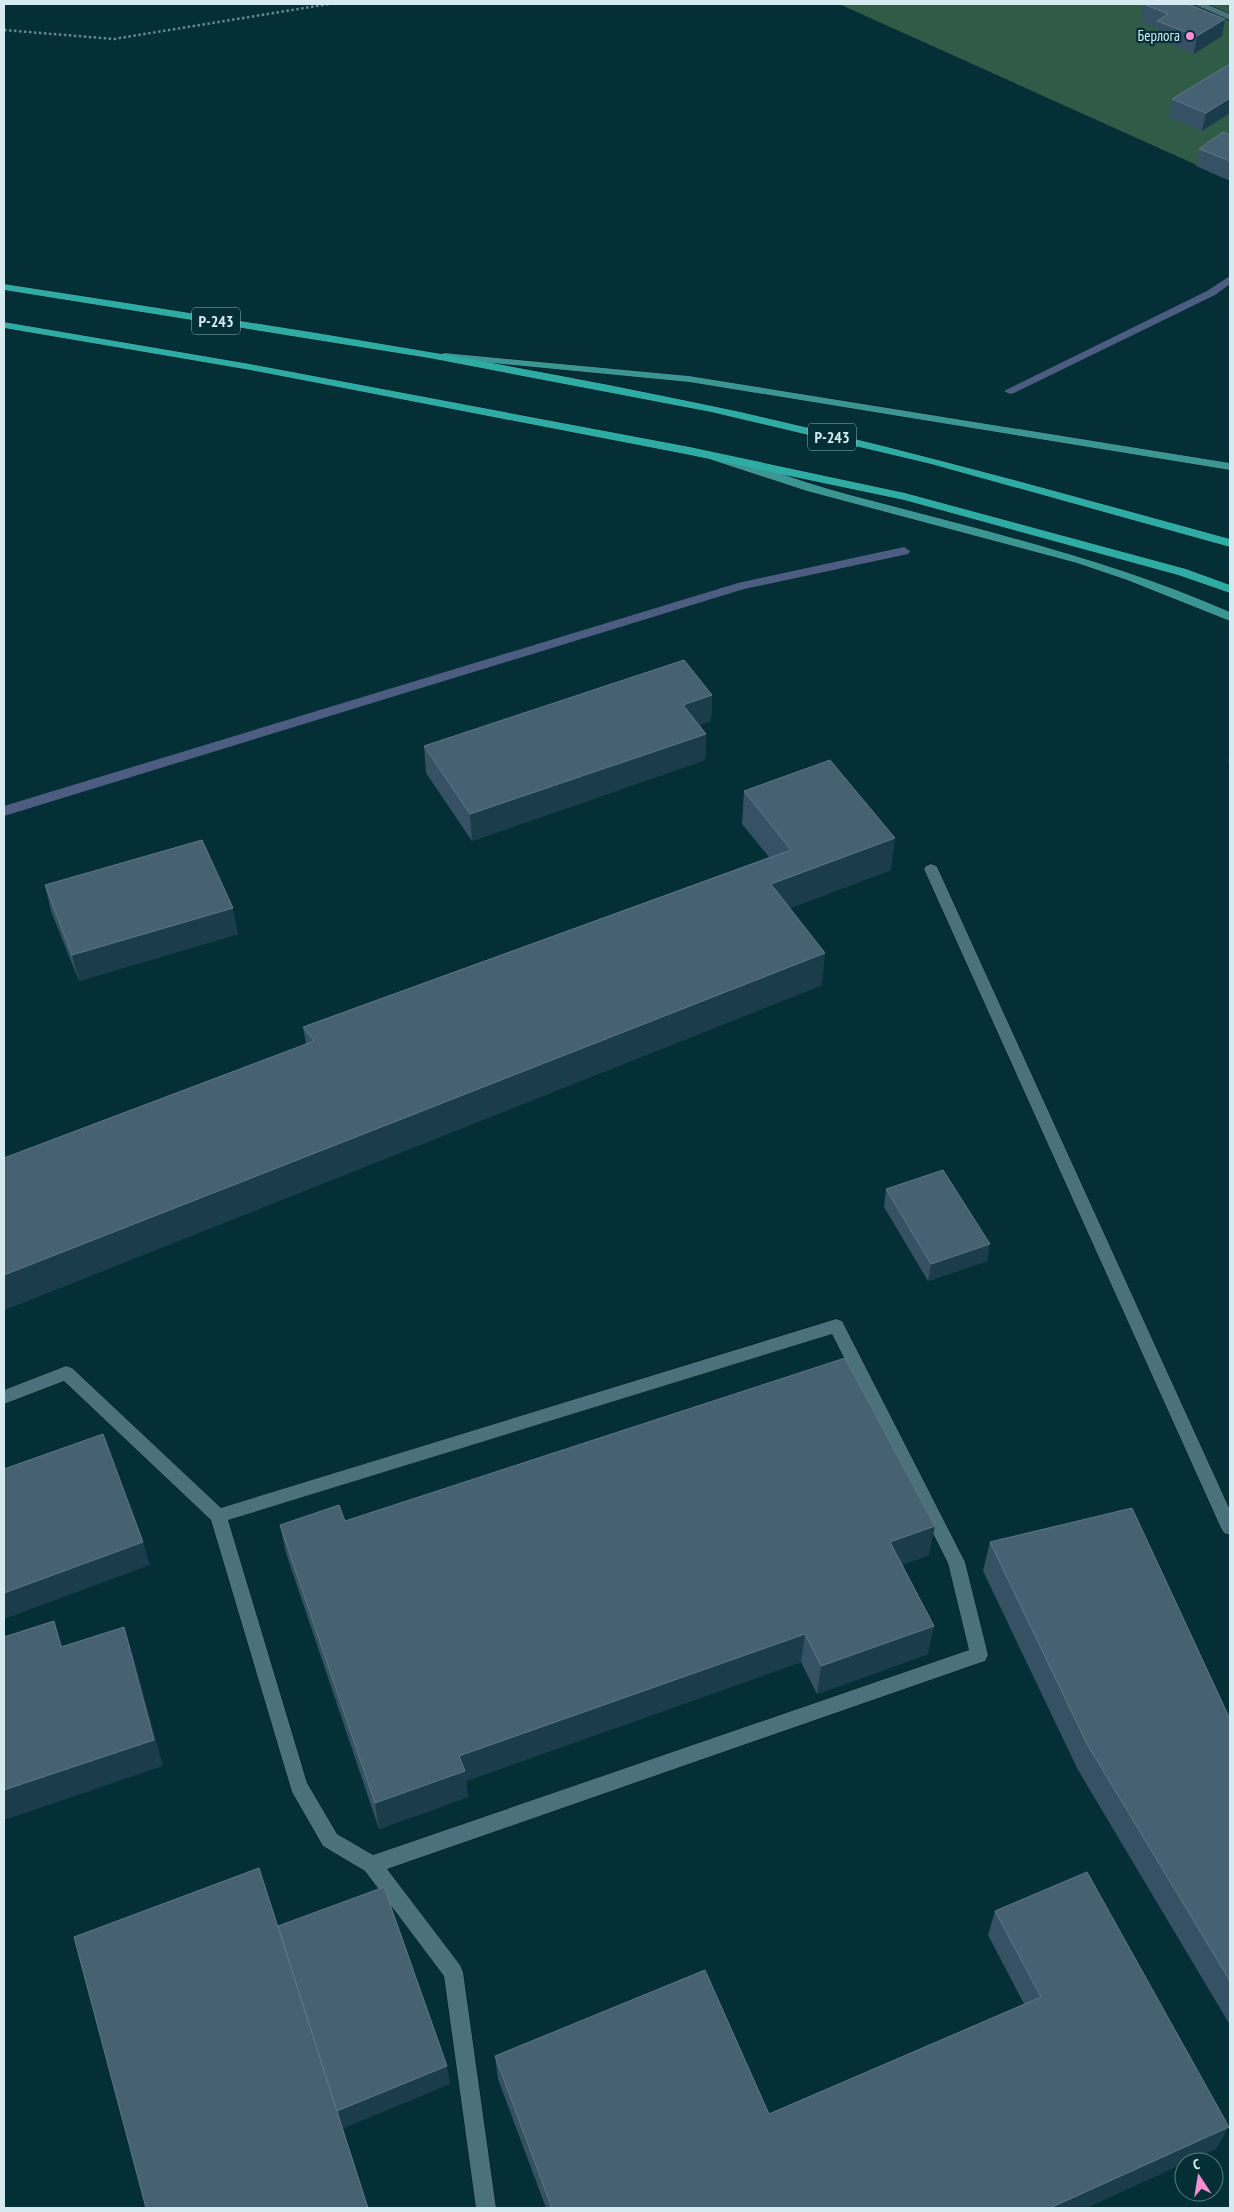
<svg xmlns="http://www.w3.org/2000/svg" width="1234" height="2212" viewBox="0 0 1234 2212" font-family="'PT Sans Narrow',sans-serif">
<rect width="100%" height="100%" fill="#042f37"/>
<polygon fill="#2f5b47" points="839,4 1230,4 1230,180"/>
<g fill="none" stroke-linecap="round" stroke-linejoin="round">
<g fill="#4d5d81" fill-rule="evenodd">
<polygon points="1230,276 1230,284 1215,295 1014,393 1010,394 1004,391 1207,291"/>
<polygon points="904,547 910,551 908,554 744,589 4,816 4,806 738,583"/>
</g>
<g stroke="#00161c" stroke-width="1">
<g id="minor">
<polygon points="1193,4 1206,4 1230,14 1230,20"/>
<polygon points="931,864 936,866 938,869 1230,1510 1230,1535 1224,1533 1221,1528 924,869 926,866"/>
<path d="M836 1319 842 1321 965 1562 988 1655 985 1661 979 1663 387 1869 460 1965 463 1972 496 2208H476L444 1976 365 1871 323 1846 292 1792 211 1520 64 1381 4 1404V1390L66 1366 72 1368 221 1508ZM832 1334 948 1563 969 1650 373 1855 337 1834 307 1783 228 1520Z"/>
</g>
</g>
<g stroke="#00161c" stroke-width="1">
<g id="major">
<polygon points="445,353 689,376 1230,463 1230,470 689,382 441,358 439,356 441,354"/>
<path d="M716 454C761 466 805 483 850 495 979 529 1108 559 1230 612V621L1127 580 1077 563 807 491 712 460 710 458Z"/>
</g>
</g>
<g stroke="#00161c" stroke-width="1">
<g id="highway">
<path d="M4 284C240 321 478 356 712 406 886 443 1058 492 1230 539V547L931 464 711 412 429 358 4 290Z"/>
<polygon points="4,322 250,364 690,447 905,493 1186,569 1230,585 1230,593 1178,575 904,500 690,455 250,370 4,328"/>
</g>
</g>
<polyline stroke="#67878e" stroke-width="2.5" stroke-dasharray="2.5 2.5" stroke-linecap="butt" points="4,30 114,39 329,4"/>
<use href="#minor" fill="#4b727c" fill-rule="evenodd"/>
<use href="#major" fill="#3a9593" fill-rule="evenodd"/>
<use href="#highway" fill="#2eaca3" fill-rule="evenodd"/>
</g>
<g fill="#355163">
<polygon points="1144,4 1193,6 1225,19 1222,36 1194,54 1154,38 1156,28 1141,22"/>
<polygon points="1230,64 1230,113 1202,131 1169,117 1172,99"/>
<polygon points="1230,135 1230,181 1196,166 1199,149"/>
<polygon points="712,695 711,721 699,725 706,734 705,760 472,841 426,773 424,746"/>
<polygon points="1230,753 1230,763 1228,761"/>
<polygon points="744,791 891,870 790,908 822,985 4,1310 4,1158 306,1044 303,1027 769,857 742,824"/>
<polygon points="45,885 238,934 79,981 51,911"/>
<polygon points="886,1189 987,1261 928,1281 884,1207"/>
<polygon points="280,1525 929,1555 902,1565 928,1654 817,1694 801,1662 466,1781 468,1797 379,1829 286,1553"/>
<polygon points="990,1542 1228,1716 1230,1719 1230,2025 1078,1770 983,1571"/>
<polygon points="995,1911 1216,2149 1184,2162 1184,2163 1086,2208 546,2208 498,2079 495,2056 769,2114 1024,2004 988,1935"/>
</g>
<g fill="#1a3c4b">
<polygon points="1225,19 1222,36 1194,54 1197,36"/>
<polygon points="1230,98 1230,113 1202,131 1206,113"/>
<polygon points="712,695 711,721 682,731 683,705"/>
<polygon points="706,734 705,760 472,841 470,814"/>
<polygon points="895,838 891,870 769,916 771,884"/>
<polygon points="233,908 238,934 79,981 72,955"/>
<polygon points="825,953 822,985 4,1310 4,1275"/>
<polygon points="990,1244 987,1261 928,1281 931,1264"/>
<polygon points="935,1526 929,1555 885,1571 890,1542"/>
<polygon points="143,1542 150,1565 4,1619 4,1593"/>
<polygon points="54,1621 64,1649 61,1647"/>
<polygon points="934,1626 928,1654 817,1694 821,1666"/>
<polygon points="124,1627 133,1655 163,1766 4,1820 4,1790"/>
<polygon points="805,1634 801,1662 466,1781 468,1797 379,1829 375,1803 459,1756"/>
<polygon points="447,2066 450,2084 342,2129 337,2111"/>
<polygon points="1229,2127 1216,2149 1187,2162 1184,2162 1184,2163 1086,2208 1050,2208"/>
</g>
<g fill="#466172" stroke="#5d7786">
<polygon points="1144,4 1187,4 1225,19 1197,36 1157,21 1168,14"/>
<polygon points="1230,64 1230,98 1206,113 1172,99"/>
<polygon points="1223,132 1230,135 1230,161 1199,149"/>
<polygon points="684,660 712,695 683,705 706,734 470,814 424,746"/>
<polygon points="830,760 895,838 771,884 825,953 4,1275 4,1158 314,1041 303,1027 791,850 744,791"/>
<polygon points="202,840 233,908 72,955 45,885"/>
<polygon points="943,1170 990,1244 931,1264 886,1189"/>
<polygon points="845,1358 935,1526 890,1542 934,1626 821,1666 805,1634 459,1756 465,1771 375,1803 280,1525 339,1505 345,1521"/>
<polygon points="103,1434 143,1542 4,1593 4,1469"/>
<polygon points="1132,1508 1230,1719 1230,1981 1087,1744 990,1542"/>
<polygon points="54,1621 61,1647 124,1627 154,1740 4,1790 4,1637"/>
<polygon points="259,1868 368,2208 146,2208 74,1937"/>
<polygon points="1087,1872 1229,2127 1050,2208 552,2208 495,2056 705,1970 769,2114 1041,1997 995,1911"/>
<polygon points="384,1887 447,2066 337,2111 278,1926"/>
</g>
<circle fill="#f690d0" stroke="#042f37" stroke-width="2" cx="1190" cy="36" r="5"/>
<g text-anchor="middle" stroke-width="4.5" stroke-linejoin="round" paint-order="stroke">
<g font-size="15" fill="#d6ebf0" stroke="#042f37" text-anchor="end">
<text x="1180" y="41">Берлога</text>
</g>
<g fill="#042f37" stroke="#97b3b8" stroke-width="1">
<rect x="192" y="307.5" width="48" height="27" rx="4"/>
<rect x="808" y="423.5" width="48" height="27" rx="4"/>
</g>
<g font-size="16" font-weight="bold" fill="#d6ebf0">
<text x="216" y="327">Р-243</text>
<text x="832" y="443">Р-243</text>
</g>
</g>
<rect width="1234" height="2212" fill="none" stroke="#d6ebf0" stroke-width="10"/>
<g transform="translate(1199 2177) rotate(348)"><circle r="24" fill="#042f37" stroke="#587a81"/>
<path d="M0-4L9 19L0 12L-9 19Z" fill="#f690d0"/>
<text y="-8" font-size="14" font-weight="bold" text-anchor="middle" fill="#d6ebf0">С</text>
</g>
</svg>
